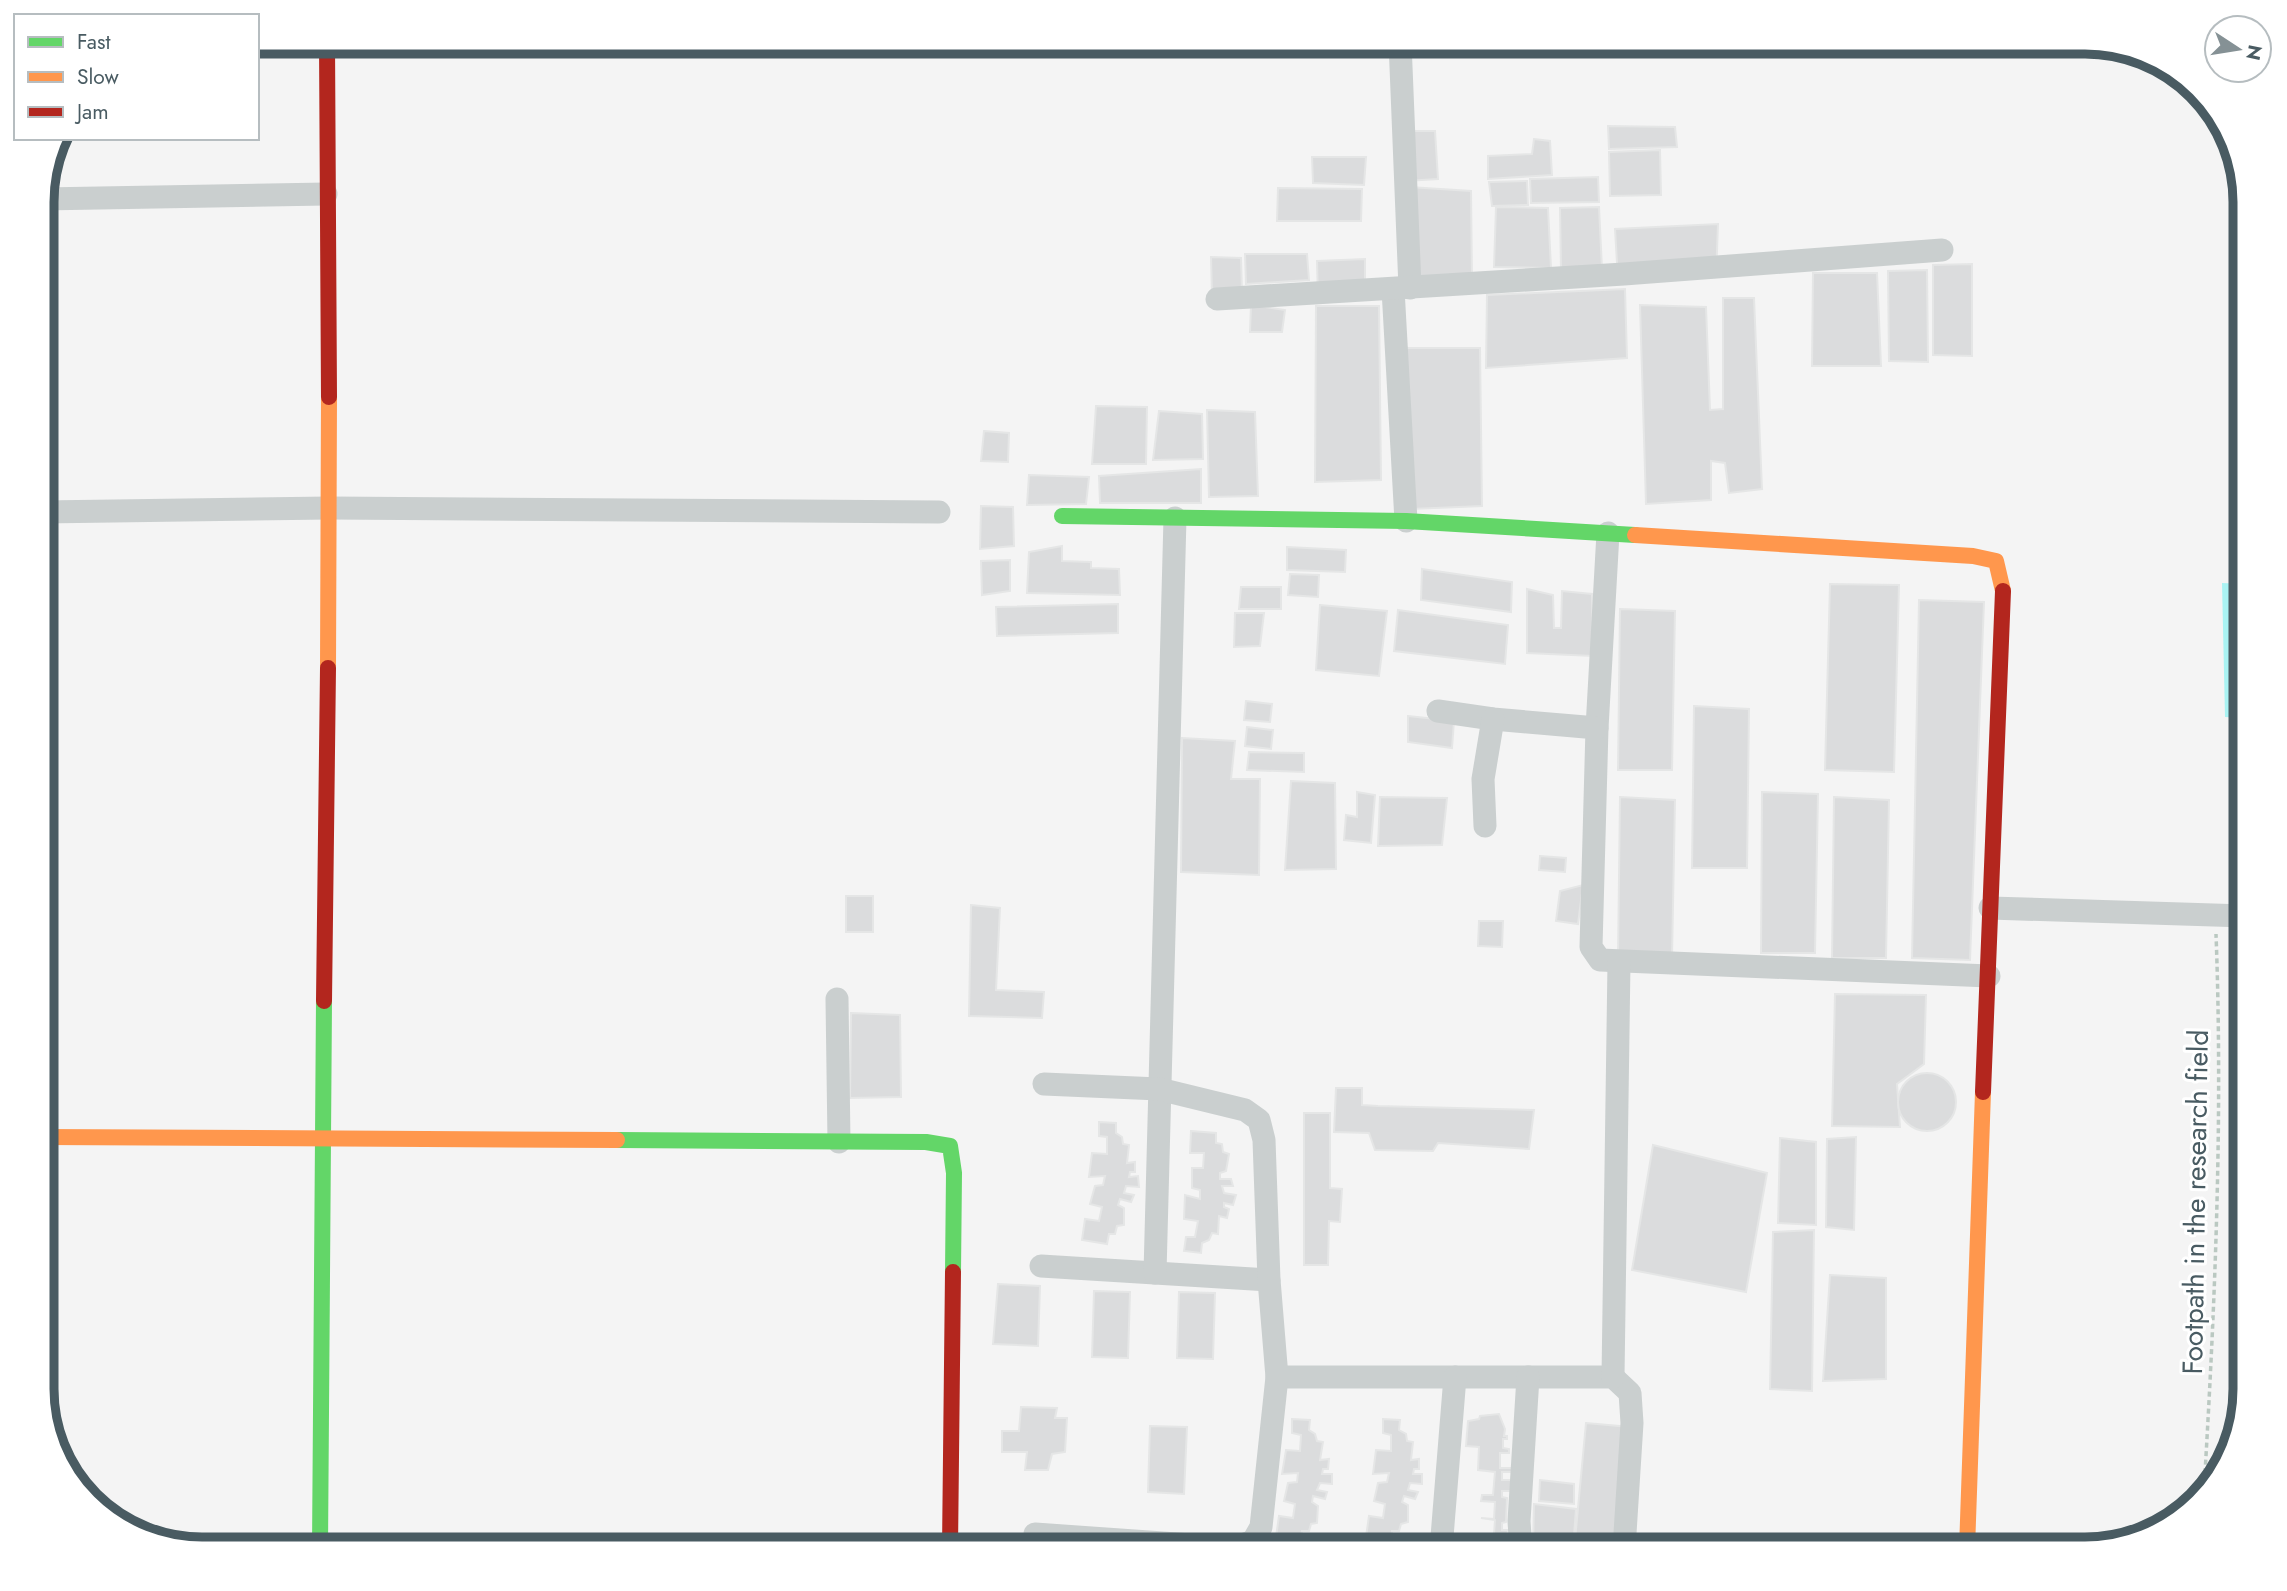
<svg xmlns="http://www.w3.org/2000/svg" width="2287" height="1591" viewBox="0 0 2287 1591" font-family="Jost,sans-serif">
<rect width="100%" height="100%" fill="#f4f4f4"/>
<polygon fill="#aaf3f3" points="2222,583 2245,584 2245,718 2225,717"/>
<g fill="#dbdcdd" stroke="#e5e6e6" stroke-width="2">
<polygon points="1608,126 1675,127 1677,147 1609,149"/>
<polygon points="1406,131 1435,131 1438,179 1406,181"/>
<polygon points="1534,139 1550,141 1552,175 1488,179 1488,156 1532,154"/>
<polygon points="1660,150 1661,195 1610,196 1609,152"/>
<polygon points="1312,157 1366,157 1364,185 1313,183"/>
<polygon points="1598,177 1599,202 1531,203 1530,179"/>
<polygon points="1527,181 1528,205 1492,206 1489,182"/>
<polygon points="1409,187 1471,191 1472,280 1416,283"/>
<polygon points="1278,188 1362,189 1361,221 1277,221"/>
<polygon points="1496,207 1548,208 1551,268 1494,267"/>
<polygon points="1599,207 1602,269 1561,271 1560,208"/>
<polygon points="1718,224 1716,277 1618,280 1615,229"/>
<polygon points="1245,254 1307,254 1309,280 1246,284"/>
<polygon points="1211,257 1241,258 1242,293 1212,295"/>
<polygon points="1365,259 1365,295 1318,298 1317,261"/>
<polygon points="1972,264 1972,356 1933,355 1933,265"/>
<polygon points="1927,270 1928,362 1889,361 1888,271"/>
<polygon points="1813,273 1877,273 1881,366 1812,366"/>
<polygon points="1625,289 1627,358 1486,368 1487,295"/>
<polygon points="1723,298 1754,298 1762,489 1729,493 1725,463 1711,461 1711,500 1646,504 1640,305 1706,307 1710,410 1723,409"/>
<polygon points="1251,305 1285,310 1282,332 1250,332"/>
<polygon points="1316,306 1379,306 1381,480 1315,482"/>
<polygon points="1404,348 1480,348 1482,506 1411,509"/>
<polygon points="1096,406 1147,407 1146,464 1092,464"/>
<polygon points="1207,410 1255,412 1258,496 1209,497"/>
<polygon points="1159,411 1202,414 1203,459 1153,460"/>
<polygon points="984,431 1009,433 1008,462 981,461"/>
<polygon points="1201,469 1201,503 1100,503 1099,476"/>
<polygon points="1029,475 1089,477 1086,504 1027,505"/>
<polygon points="981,506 1013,507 1014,546 980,549"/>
<polygon points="1062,546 1062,561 1091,562 1091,568 1119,569 1120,595 1027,593 1029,552"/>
<polygon points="1287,547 1346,550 1345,572 1287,570"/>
<polygon points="1010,560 1010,591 982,595 981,561"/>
<polygon points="1422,569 1512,582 1511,612 1421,600"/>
<polygon points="1290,574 1319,575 1318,597 1288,595"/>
<polygon points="1830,584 1899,585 1894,772 1825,770"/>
<polygon points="1241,587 1281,587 1281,609 1239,609"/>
<polygon points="1527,589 1553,595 1554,628 1561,628 1562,591 1592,594 1593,656 1527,653"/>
<polygon points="1919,600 1984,602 1970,960 1912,958"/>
<polygon points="1118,604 1118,633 997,636 996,607"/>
<polygon points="1320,605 1387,611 1379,676 1316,670"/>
<polygon points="1620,609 1675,611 1672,770 1618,770"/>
<polygon points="1398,610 1508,625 1505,664 1394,651"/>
<polygon points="1235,613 1264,613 1260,646 1234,647"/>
<polygon points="1246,701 1272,704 1270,722 1244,720"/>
<polygon points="1694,706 1749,709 1747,868 1692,868"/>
<polygon points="1408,716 1454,721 1452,748 1408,742"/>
<polygon points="1247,727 1273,730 1271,749 1245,746"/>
<polygon points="1182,738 1235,741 1231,779 1260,779 1259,875 1181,872"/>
<polygon points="1249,752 1304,753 1304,772 1247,770"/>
<polygon points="1291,781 1335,783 1336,869 1285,870"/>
<polygon points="1357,792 1375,795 1371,843 1344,840 1346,815 1357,817"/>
<polygon points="1762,792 1818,794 1815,953 1761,953"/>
<polygon points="1380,797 1447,798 1442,845 1378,846"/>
<polygon points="1620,797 1675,800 1672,958 1618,958"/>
<polygon points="1834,797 1889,800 1886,958 1832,958"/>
<polygon points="1540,856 1566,858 1565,872 1539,870"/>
<polygon points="1583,885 1578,924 1556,921 1560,891"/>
<rect x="846" y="896" width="27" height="36"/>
<polygon points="971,905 1000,908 996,990 1044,992 1042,1018 969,1016"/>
<polygon points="1479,921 1503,921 1502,947 1478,946"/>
<polygon points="1835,994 1926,995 1924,1064 1897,1084 1900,1127 1832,1126"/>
<polygon points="851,1013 900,1015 901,1097 850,1098"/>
<circle cx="1927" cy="1102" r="29"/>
<polygon points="1336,1088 1362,1088 1362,1105 1378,1106 1534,1110 1529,1149 1438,1143 1433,1151 1375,1150 1369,1133 1334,1132"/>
<polygon points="1304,1113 1330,1113 1330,1188 1342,1189 1340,1222 1329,1221 1328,1265 1304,1265"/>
<polygon points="1099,1122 1116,1123 1116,1133 1122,1137 1123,1144 1129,1145 1127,1163 1135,1162 1135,1172 1130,1172 1129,1177 1138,1176 1139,1187 1126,1186 1124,1193 1134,1195 1131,1202 1120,1199 1118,1205 1124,1208 1124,1225 1117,1226 1115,1234 1109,1234 1107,1244 1082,1240 1085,1219 1099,1221 1102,1207 1090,1204 1095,1186 1103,1185 1105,1176 1089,1177 1092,1153 1107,1154 1107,1137 1099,1136"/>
<polygon points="1191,1131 1216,1133 1216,1143 1222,1144 1223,1152 1229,1154 1226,1171 1220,1173 1220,1179 1231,1179 1233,1186 1222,1186 1224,1193 1236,1195 1233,1205 1224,1203 1224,1207 1229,1209 1227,1218 1219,1216 1218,1234 1212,1233 1209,1240 1202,1243 1201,1253 1184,1251 1186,1237 1195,1237 1198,1221 1184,1219 1185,1195 1200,1199 1200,1190 1192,1188 1192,1168 1203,1168 1204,1153 1190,1153"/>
<polygon points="1856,1137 1854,1230 1826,1227 1827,1139"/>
<polygon points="1780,1138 1816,1142 1816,1225 1778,1223"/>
<polygon points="1653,1145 1767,1173 1746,1292 1632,1270"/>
<polygon points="1814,1230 1812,1391 1770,1389 1773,1232"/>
<polygon points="1830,1275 1886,1278 1886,1379 1823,1381"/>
<polygon points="998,1284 1040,1286 1038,1346 993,1344"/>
<polygon points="1094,1291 1130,1292 1128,1358 1092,1357"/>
<polygon points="1179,1292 1215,1293 1213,1359 1177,1358"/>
<polygon points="1021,1407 1057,1408 1055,1418 1067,1418 1065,1452 1052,1454 1048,1470 1025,1470 1027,1452 1002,1452 1002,1431 1019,1431"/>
<polygon points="1499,1414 1505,1429 1504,1436 1507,1436 1507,1439 1503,1439 1503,1448 1509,1449 1509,1453 1500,1453 1500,1468 1514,1468 1514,1472 1502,1472 1502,1480 1512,1480 1511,1491 1502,1491 1502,1497 1507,1498 1506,1522 1502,1523 1502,1530 1508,1530 1507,1541 1501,1540 1500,1549 1504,1549 1483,1549 1484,1534 1494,1534 1495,1520 1481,1518 1494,1519 1495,1502 1481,1501 1482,1495 1493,1495 1495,1472 1478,1470 1479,1447 1466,1446 1468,1421 1479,1419 1480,1416"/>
<polygon points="1292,1419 1310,1420 1309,1430 1315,1434 1317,1441 1323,1442 1320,1460 1329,1459 1328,1469 1323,1469 1322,1474 1332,1474 1332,1484 1320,1483 1317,1490 1327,1492 1325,1499 1313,1496 1312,1502 1318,1506 1317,1523 1311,1524 1309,1531 1302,1531 1300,1541 1276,1537 1279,1516 1293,1518 1295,1504 1284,1501 1288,1483 1297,1482 1298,1473 1282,1474 1286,1450 1300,1451 1301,1435 1292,1433"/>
<polygon points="1383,1419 1400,1420 1399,1430 1406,1434 1407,1441 1413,1442 1411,1460 1419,1459 1419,1469 1414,1469 1413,1474 1422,1474 1422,1484 1410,1483 1408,1490 1418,1492 1415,1499 1404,1496 1402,1502 1408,1505 1408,1522 1401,1524 1399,1531 1392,1531 1391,1541 1366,1537 1369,1516 1383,1518 1385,1504 1374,1501 1378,1483 1387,1482 1389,1473 1373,1474 1376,1450 1391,1451 1391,1435 1383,1433"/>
<polygon points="1586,1423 1630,1427 1619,1544 1575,1540"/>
<polygon points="1150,1426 1187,1427 1184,1494 1148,1492"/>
<polygon points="1540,1480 1574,1484 1574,1504 1539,1501"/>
<polygon points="1534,1504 1576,1509 1573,1549 1533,1548"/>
<polygon points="1279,1546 1296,1547 1296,1549 1279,1549"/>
</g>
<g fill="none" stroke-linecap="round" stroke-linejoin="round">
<path stroke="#bac8c1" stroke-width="3.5" stroke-dasharray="5 3.5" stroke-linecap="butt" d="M2204 1490C2215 1305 2223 1119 2216 934"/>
<g stroke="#cacfcf" stroke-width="23">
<polyline points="1400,42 1410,288"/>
<polyline points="42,199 326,194"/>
<polyline points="1393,289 1406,521"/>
<polyline points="1217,299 1624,274 1942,250"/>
<polyline points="42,512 329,508 939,512"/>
<polyline points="1608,533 1597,728 1591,947 1600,960 1989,976"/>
<polyline points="1438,711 1493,719 1597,728"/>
<polyline points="1485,826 1483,779 1493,719"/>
<polyline points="1990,908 2245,916"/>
<polyline points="837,999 839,1142"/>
<polyline points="1041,1266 1269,1280"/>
<polyline points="1155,1273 1175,518"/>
<polyline points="1277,1377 1613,1377 1630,1393 1632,1423 1624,1549"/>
<polyline points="1613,1377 1619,962"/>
<polyline points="1035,1534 1234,1548 1253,1541 1261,1527 1277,1377 1269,1280 1264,1140 1259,1120 1245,1110 1159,1089 1044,1084"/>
<polyline points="1441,1549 1455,1377"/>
<polyline points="1527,1549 1520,1536 1519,1521 1528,1377"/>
</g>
<g stroke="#63d668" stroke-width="16">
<polyline points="1062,516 1406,521 1635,535"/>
<polyline points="617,1140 926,1142 950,1146 954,1173 953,1272"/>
<polyline points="320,1549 324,1001"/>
</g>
<g stroke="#ff974d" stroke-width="16">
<polyline points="1635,535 1973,556 1996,561 2003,591"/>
<polyline points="328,668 329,397"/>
<polyline points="42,1137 617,1140"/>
<polyline points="1967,1549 1983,1092"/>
</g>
<g stroke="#b3261e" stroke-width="16">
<polyline points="327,42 329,397"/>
<polyline points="324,1001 328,668"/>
<polyline points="1983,1092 2003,591"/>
<polyline points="950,1549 953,1272"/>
</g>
</g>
<g text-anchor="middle" stroke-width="6" stroke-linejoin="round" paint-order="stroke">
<g font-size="28" fill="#495b62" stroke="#fff">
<text transform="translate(2195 1202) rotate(-89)" y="10">Footpath in the research field</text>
</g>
</g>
<path d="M0 0H2287V1591H0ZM202 54H2085A148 148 0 0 1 2233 202V1389A148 148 0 0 1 2085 1537H202A148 148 0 0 1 54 1389V202A148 148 0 0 1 202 54Z" fill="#fff" fill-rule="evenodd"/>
<path fill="none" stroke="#495b62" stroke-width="9" d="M202 54H2085A148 148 0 0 1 2233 202V1389A148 148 0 0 1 2085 1537H202A148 148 0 0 1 54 1389V202A148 148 0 0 1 202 54Z"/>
<rect x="14" y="14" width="245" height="126" fill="#ffffff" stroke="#b6bdc0" stroke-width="2"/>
<rect x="28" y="37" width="35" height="10" fill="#63d668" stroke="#b6bdc0" stroke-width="2"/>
<text x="77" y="49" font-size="21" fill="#495b62">Fast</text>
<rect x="28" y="72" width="35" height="10" fill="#ff974d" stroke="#b6bdc0" stroke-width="2"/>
<text x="77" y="84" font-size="21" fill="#495b62">Slow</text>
<rect x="28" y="107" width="35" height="10" fill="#b3261e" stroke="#b6bdc0" stroke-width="2"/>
<text x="77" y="119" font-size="21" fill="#495b62">Jam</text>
<g transform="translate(2238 49) rotate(102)"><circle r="33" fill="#ffffff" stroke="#b6bdc0" stroke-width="2"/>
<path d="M0-5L12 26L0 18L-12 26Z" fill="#859195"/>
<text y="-10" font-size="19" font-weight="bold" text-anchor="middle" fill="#495b62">N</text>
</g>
</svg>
